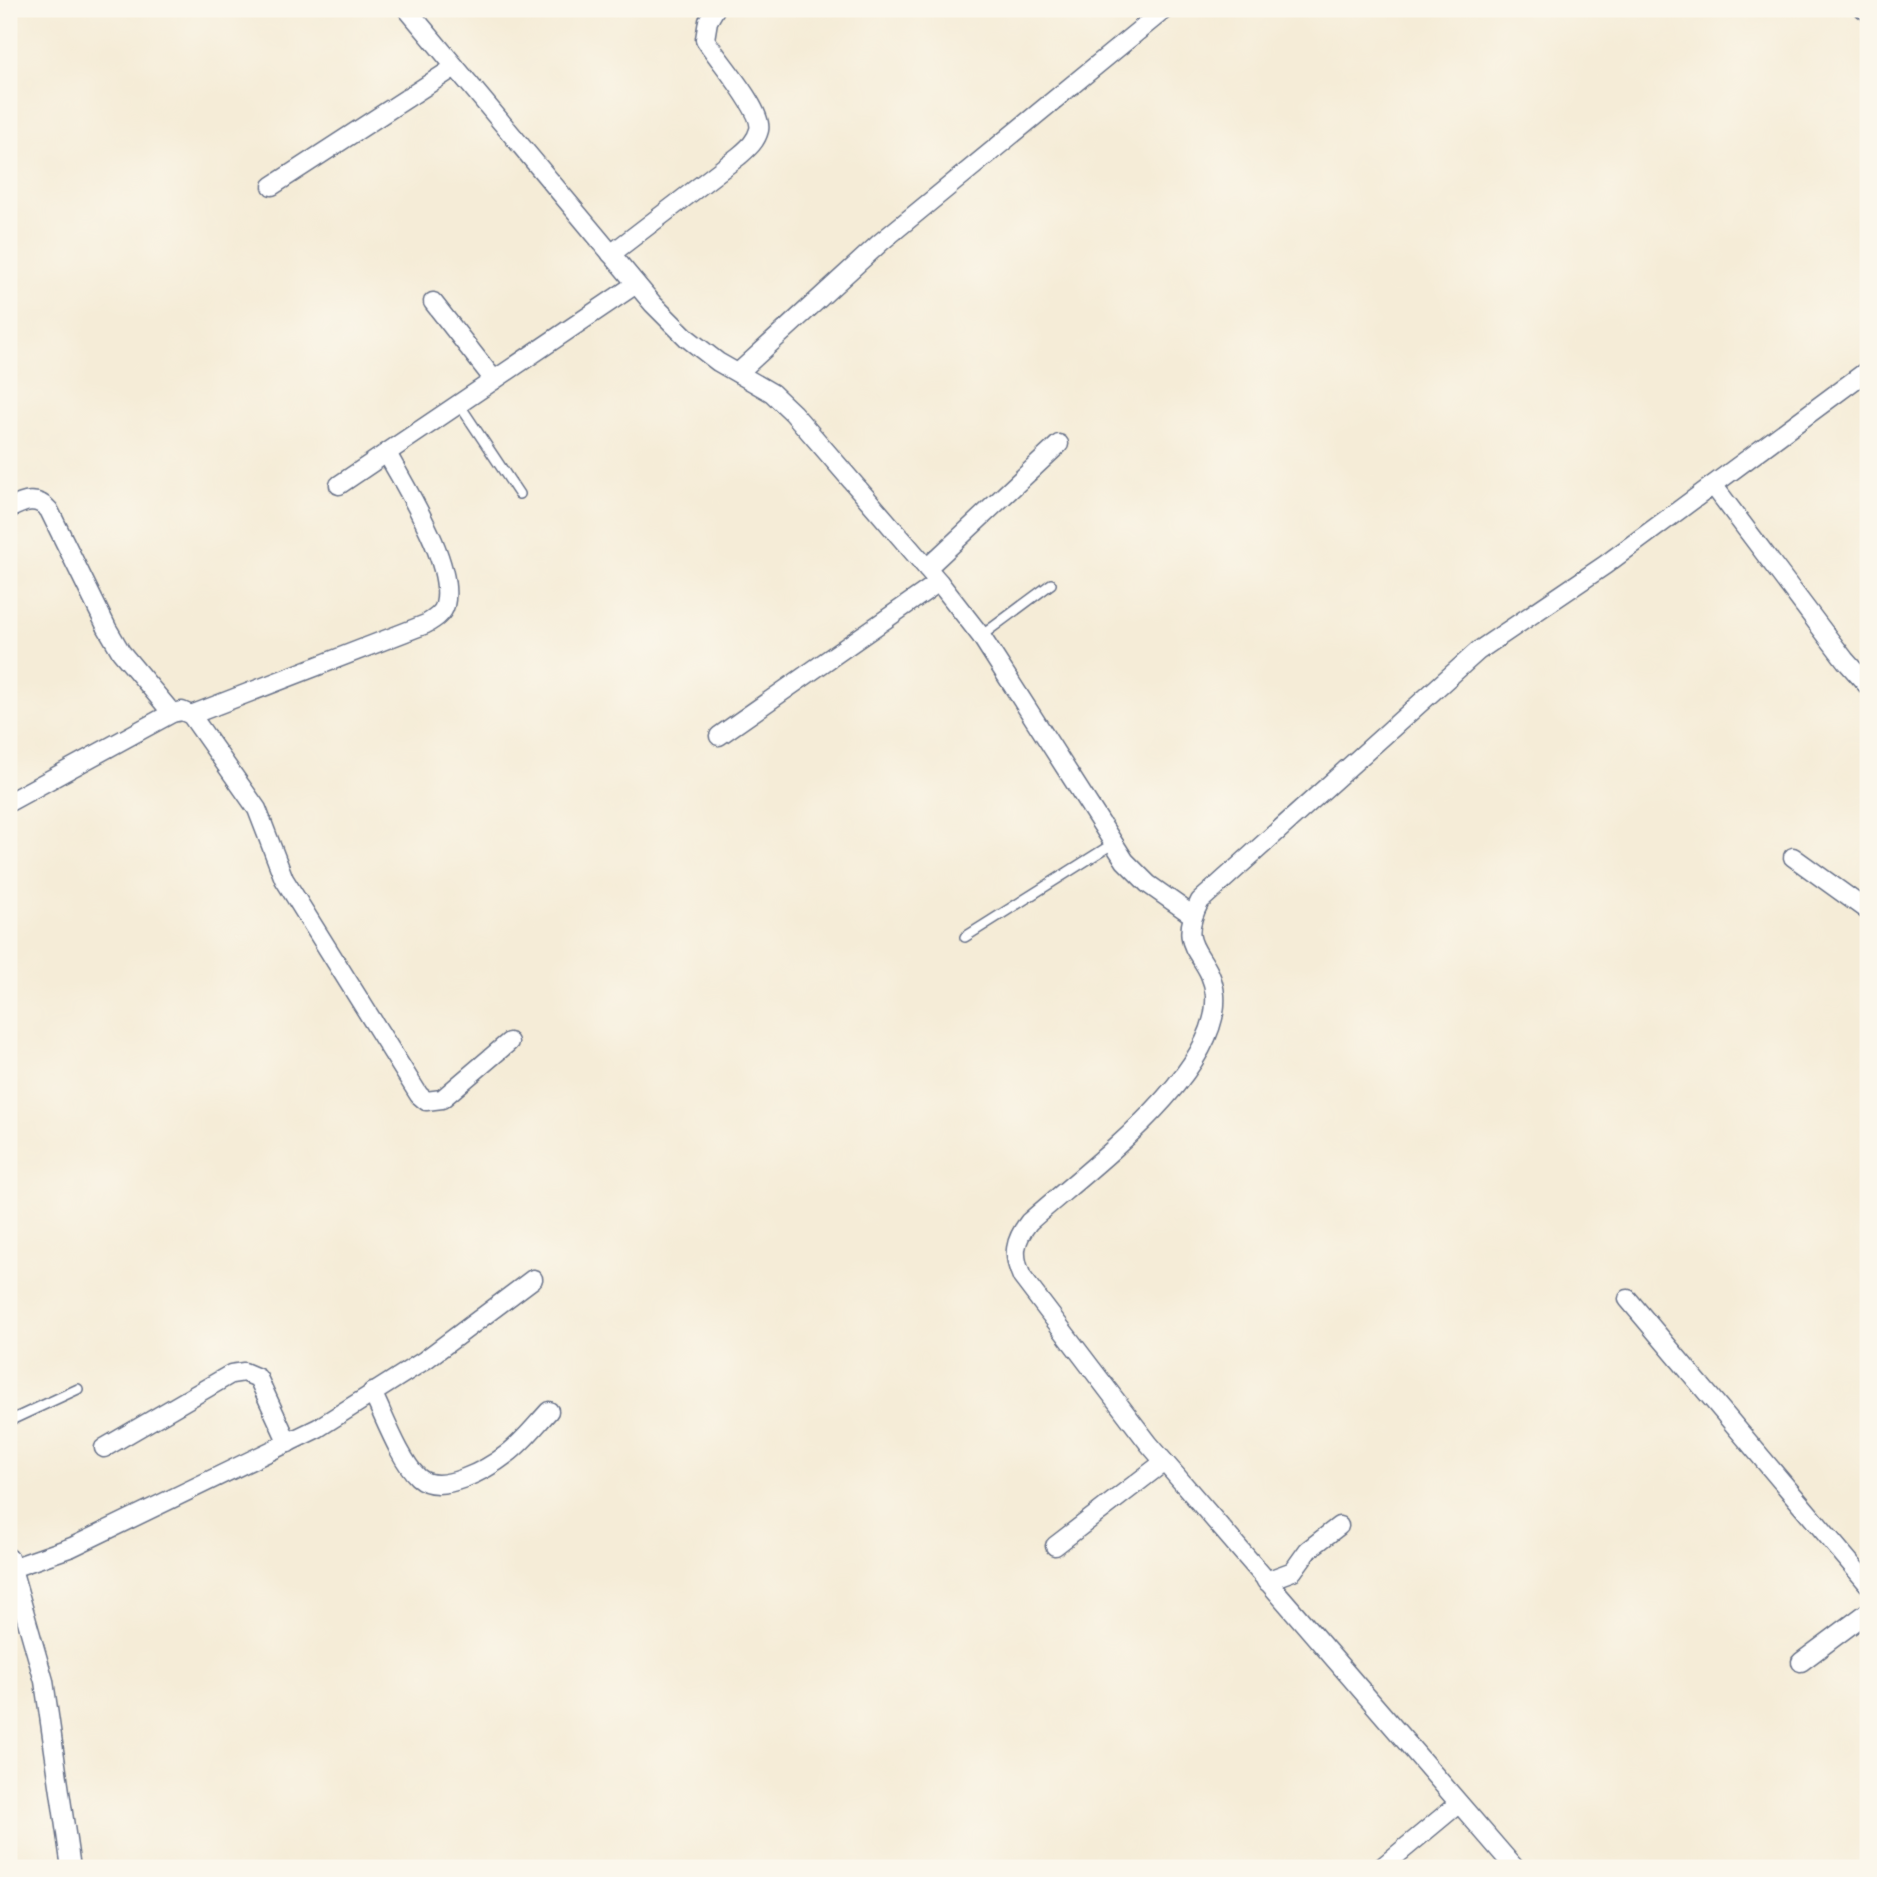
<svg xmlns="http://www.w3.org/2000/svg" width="1877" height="1877" viewBox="0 0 1877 1877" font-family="Vollkorn,serif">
<rect width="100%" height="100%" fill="#fbf7ec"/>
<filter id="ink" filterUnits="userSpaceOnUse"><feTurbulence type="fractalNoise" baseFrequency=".0143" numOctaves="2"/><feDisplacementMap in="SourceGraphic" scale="14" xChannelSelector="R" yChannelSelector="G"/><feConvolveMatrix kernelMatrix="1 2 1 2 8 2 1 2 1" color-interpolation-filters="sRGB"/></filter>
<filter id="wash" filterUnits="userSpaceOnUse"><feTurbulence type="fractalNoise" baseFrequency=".00686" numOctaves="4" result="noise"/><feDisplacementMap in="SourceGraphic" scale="28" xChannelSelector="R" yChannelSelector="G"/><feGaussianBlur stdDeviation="1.57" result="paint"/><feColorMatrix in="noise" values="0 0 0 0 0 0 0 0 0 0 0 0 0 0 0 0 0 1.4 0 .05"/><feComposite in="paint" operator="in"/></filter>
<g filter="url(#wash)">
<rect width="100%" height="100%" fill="#f5ecd7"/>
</g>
<g filter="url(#ink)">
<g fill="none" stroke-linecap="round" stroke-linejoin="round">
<g stroke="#677188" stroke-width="12">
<g id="lane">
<polyline points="459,404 519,494"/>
<polyline points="981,636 1051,584"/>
<polyline points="965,937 1114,843"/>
<polyline points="9,1421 78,1389"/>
</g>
</g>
<g stroke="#677188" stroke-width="21">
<g id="street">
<polyline points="407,9 653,304 687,338 718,362 772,393 793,413 939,582 981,636 1125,861 1148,884 1192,915"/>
<polyline points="1864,9 1868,11"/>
<polyline points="272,186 455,67"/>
<path d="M611 254 739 156C747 149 756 142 759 130 764 111 716 58 705 39L708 21 715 9"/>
<polyline points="433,302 494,380"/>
<polyline points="738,373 881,242 1165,9"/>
<polyline points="339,485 636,284"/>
<polyline points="1713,485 1845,660 1868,686"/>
<path d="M9 509C24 501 37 496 49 510L107 628 121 652 172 713"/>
<polyline points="927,568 1059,444"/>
<path d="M191 715 426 624C433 620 443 614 445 605 455 564 406 489 387 453"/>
<polyline points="719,736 939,582"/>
<polyline points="9,802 172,713 182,711 191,715 257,809 284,879 419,1095 426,1101 442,1099 509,1042"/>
<polyline points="1793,857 1868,911"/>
<polyline points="1628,1299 1868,1584"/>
<path d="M372 1392C384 1416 400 1460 418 1477 440 1497 489 1468 507 1454 523 1442 536 1425 549 1411"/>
<polyline points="104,1448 231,1374 244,1372 258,1378 288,1443"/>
<polyline points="1055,1546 1164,1462"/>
<polyline points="9,1558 44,1681 71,1868"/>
<polyline points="12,1568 72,1547 318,1428 425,1360 533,1279"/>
<polyline points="1266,1581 1293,1571 1308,1550 1339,1526"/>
<polyline points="1801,1662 1868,1612"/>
<polyline points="1381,1868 1458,1804"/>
<path d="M1515 1868 1149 1444 1022 1277C1012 1255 1014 1241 1029 1222 1083 1173 1221 1074 1215 995 1211 951 1173 952 1200 901L1478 651 1605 565 1868 370"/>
</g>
</g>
<use href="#lane" stroke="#fff" stroke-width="9"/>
<use href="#street" stroke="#fff" stroke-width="18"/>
</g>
</g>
<rect width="1877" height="1877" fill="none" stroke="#fbf7ec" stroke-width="35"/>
</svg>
